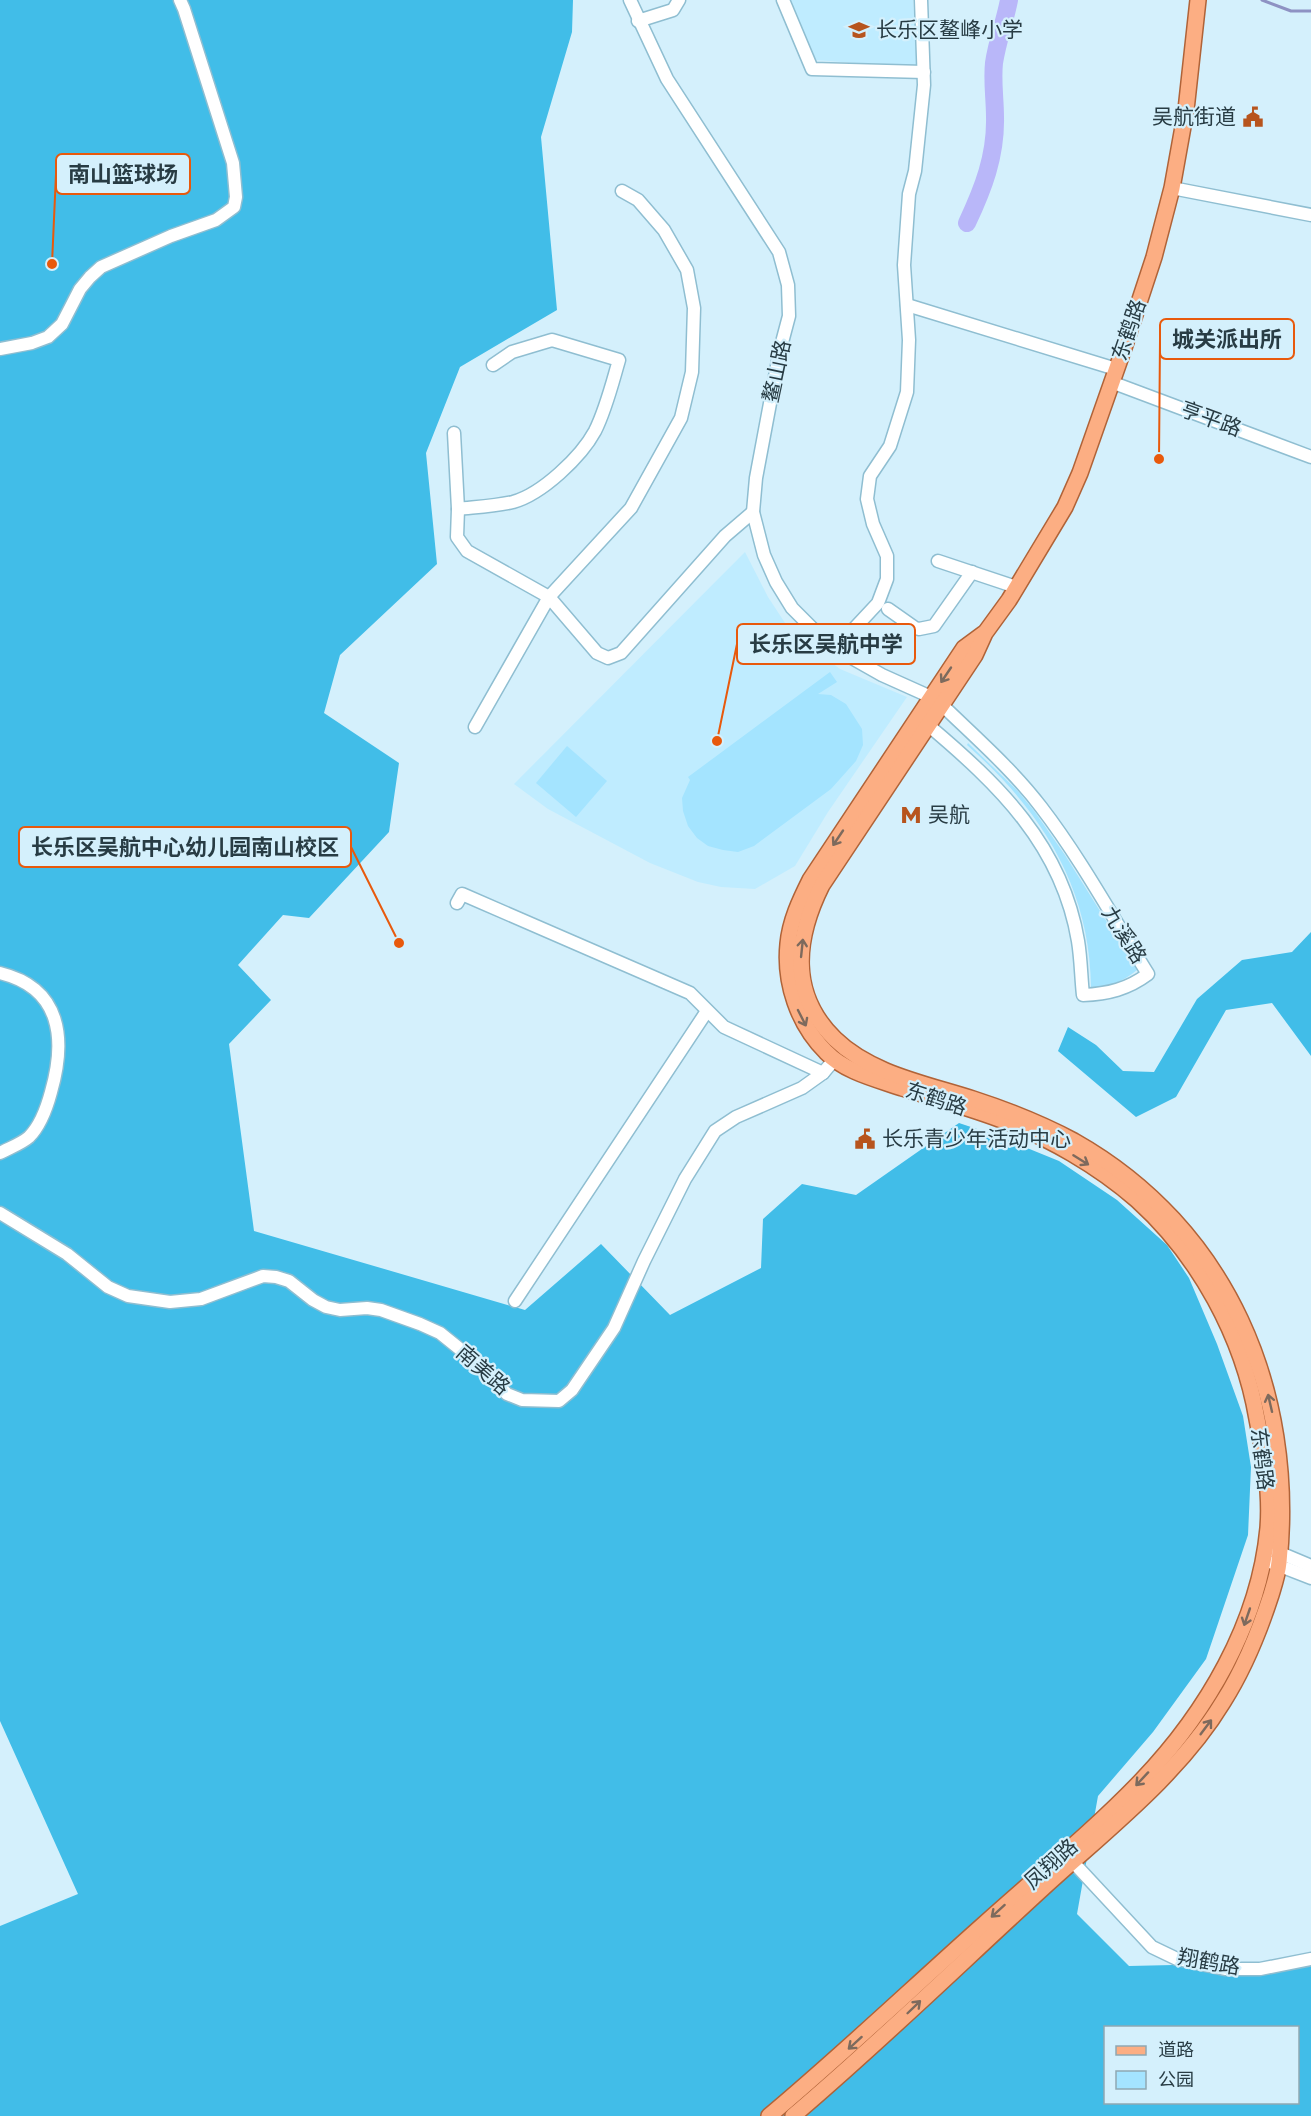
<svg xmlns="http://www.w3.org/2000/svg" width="1311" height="2116" viewBox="0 0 1311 2116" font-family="Jost,'Noto Sans SC',sans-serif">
<rect width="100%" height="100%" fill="#d4f0fc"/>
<g fill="#bfecff">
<polygon points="790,0 913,0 918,68 816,60"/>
<polygon points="745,552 768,597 791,632 840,669 907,697 828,812 795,866 755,889 721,887 698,882 650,863 548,809 514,784"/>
</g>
<g fill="#a4e4ff">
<polygon points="830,672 837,682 818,694 831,695 846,704 862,729 863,745 856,761 831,789 754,846 738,852 723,850 708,846 697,838 688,826 683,811 682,798 690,780 688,777"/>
<path d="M968 743 1017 790 1035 812 1065 855 1137 970C1122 982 1110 987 1091 987 1090 886 1040 809 967 745Z"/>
<polygon points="567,746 607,781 576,817 536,783"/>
</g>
<g fill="#41bde8" fill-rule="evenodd">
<path d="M0 0H573L572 32 541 137 557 310 460 367 426 453 437 564 340 655 324 713 399 763 389 832 309 918 283 915 238 965 271 1000 229 1044 254 1231 525 1310 601 1244 670 1315 761 1268 763 1219 802 1184 856 1195 959 1123 995 1135 1059 1161 1117 1200 1167 1245 1189 1278 1217 1344 1243 1416 1251 1467 1248 1535 1206 1659 1153 1732 1098 1796 1077 1914 1129 1966 1311 1962V2116H0V1926L78 1894 0 1721ZM1106 2028H1298V2102H1106Z"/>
<polygon points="1311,932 1311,1056 1272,1003 1226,1010 1176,1097 1136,1117 1058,1051 1068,1027 1096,1045 1123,1071 1154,1072 1197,999 1242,960 1292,952"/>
</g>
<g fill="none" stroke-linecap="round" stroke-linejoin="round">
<polyline stroke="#8e92c3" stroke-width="3" points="1262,0 1291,11 1311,11"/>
<path stroke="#b9b7f9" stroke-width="18" d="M967 223C983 189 996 156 995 117 995 99 992 81 994 63 997 42 1005 21 1009 0"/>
<g stroke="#8fbed1" stroke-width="15">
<g id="minor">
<polyline points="630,0 667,79 779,252 788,285 789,316 780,350 756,478 753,512 764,555 776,582 792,608 829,645 882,675 931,697"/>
<polyline points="783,0 812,69 924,72"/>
<polyline points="638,21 673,10 679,0"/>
<polyline points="1172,188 1311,215"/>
<polyline points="907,305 1116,369"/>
<polyline points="0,349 32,343 48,337 62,324 80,289 90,277 101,267 171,236 216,220 234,207 236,197 233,163 184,9 180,0"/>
<polyline points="1111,382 1311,457"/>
<polyline points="454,433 458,509 457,537 467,551 549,597 597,653 608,658 621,653 725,536 753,512"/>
<path d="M458 509C476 507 495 506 513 502 542 494 581 457 595 431 606 409 612 384 619 360L552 340 512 352 493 365"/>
<polyline points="938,561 1016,587"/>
<polyline points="888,609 915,628 919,629 934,626 972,572"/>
<polyline points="835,649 878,603 887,579 887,556 873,524 867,499 870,476 890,446 907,392 909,340 904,265 909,194 915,171 924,85 921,0"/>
<path d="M928 725C998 784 1062 845 1078 941 1081 959 1081 977 1083 995 1108 994 1128 989 1148 974 1113 918 1081 859 1041 807 1012 769 975 737 941 704"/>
<polyline points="475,727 549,597 631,508 681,418 692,372 694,308 687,270 664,230 638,200 622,191"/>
<polyline points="457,903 462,894 690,993 724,1027 823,1073"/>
<path d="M0 973C62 988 66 1040 51 1092 47 1107 40 1126 29 1137 21 1144 9 1148 0 1153"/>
<polyline points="0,1213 67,1254 108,1287 128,1296 170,1302 201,1299 263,1276 276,1277 289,1281 313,1300 326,1307 340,1310 367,1308 381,1310 420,1324 440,1333 471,1358 507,1394 522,1400 559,1401 572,1390 614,1328 644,1261 685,1179 715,1131 736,1117 802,1088 823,1073 834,1060"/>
<polyline points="515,1301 707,1011"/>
<polyline points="1273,1550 1311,1566"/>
<polyline points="1270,1562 1311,1578"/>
<polyline points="1072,1861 1152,1947 1177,1959 1225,1969 1260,1969 1311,1959"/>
</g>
</g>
<g stroke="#b06338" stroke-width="18">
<g id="major">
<path d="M769 2116C843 2054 912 1988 984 1924 1036 1877 1092 1832 1141 1781 1206 1713 1259 1624 1268 1528 1271 1492 1264 1455 1257 1419 1243 1337 1199 1256 1137 1200 1098 1166 1048 1137 999 1119 967 1107 934 1098 902 1088 876 1079 845 1072 826 1052 798 1024 784 983 788 944 790 921 800 900 810 880L964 648 983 634"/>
<path d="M793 2116C878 2044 959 1965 1042 1889 1105 1831 1178 1776 1223 1702 1244 1669 1259 1632 1271 1595 1274 1585 1278 1573 1279 1562 1296 1391 1228 1228 1074 1141 1042 1124 1007 1110 973 1099 927 1084 871 1074 835 1039 789 994 795 939 822 885L975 655 985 633 1009 600 1065 507 1080 473 1125 345 1154 257 1172 188 1186 110 1198 0"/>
</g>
</g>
<use href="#minor" stroke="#fff" stroke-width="12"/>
<use href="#major" stroke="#fcae83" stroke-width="15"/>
</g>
<defs><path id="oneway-shaft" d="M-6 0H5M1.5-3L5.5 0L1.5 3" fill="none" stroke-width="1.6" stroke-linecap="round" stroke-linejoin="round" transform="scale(1.5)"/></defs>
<g stroke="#7d6a5d">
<use href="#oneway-shaft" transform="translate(946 675) rotate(124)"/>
<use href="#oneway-shaft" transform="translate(838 838) rotate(124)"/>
<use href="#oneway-shaft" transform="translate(802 948) rotate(-84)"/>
<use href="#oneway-shaft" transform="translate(802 1018) rotate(63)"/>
<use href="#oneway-shaft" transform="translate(1081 1160) rotate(32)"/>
<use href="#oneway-shaft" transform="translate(1270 1403) rotate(-103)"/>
<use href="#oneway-shaft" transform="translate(1247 1617) rotate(109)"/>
<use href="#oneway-shaft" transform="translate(1206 1727) rotate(-53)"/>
<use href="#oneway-shaft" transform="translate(1142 1779) rotate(133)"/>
<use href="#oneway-shaft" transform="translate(998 1911) rotate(138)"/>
<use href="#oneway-shaft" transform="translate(914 2007) rotate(-44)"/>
<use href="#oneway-shaft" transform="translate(855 2043) rotate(138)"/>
</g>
<defs>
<g id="school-bare" transform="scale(1.62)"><path d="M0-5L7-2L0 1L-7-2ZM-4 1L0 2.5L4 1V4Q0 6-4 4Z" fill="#b7541d" stroke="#d4f0fc" stroke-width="2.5" paint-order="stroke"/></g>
<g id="civic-bare" transform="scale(1.62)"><path d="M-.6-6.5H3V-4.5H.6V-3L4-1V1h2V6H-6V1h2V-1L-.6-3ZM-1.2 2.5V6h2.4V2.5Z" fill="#b7541d" stroke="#d4f0fc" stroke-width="2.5" paint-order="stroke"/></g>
<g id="metro-bare" transform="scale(1.62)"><path d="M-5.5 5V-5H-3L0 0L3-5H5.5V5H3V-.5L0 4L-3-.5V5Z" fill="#b7541d" stroke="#d4f0fc" stroke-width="2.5" paint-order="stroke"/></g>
</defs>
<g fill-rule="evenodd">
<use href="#school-bare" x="859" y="30"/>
<use href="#civic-bare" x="1253" y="117"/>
<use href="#metro-bare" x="911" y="815"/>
<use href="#civic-bare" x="865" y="1139"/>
</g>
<g text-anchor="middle" stroke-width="4.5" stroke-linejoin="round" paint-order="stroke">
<g font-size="21" fill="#283c44" stroke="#d4f0fc" text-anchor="start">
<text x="876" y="37">长乐区鳌峰小学</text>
<text x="1236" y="124" text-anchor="end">吴航街道</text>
<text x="928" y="822">吴航</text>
<text x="882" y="1146">长乐青少年活动中心</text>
</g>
<g font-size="21" fill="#283c44" stroke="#d4f0fc">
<text transform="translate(1129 330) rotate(-71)" y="7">东鹤路</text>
<text transform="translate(777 371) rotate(-78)" y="7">鳌山路</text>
<text transform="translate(1211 419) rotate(20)" y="7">亨平路</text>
<text transform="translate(1124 935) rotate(58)" y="7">九溪路</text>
<text transform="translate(936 1099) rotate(18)" y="7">东鹤路</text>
<text transform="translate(483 1370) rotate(41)" y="7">南美路</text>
<text transform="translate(1262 1459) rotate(83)" y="7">东鹤路</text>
<text transform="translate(1051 1864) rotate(-42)" y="7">凤翔路</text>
<text transform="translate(1209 1962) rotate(10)" y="7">翔鹤路</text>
</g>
</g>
<path fill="none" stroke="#e8590c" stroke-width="2" d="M52 264L56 174M1159 459L1160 339M717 741L737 644M399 943L351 847"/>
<g fill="#e8590c" stroke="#d4f0fc" stroke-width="2">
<circle cx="52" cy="264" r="6"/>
<circle cx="1159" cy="459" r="6"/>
<circle cx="717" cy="741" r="6"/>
<circle cx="399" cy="943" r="6"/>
</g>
<g fill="#d4f0fc" stroke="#e8590c" stroke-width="2">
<rect x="56" y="154" width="134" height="40" rx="6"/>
<rect x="1160" y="319" width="134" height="40" rx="6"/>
<rect x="737" y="624" width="178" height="40" rx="6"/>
<rect x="19" y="827" width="332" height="40" rx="6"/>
</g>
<g font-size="22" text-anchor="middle" font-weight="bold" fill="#283c44">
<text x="123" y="182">南山篮球场</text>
<text x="1227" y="347">城关派出所</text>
<text x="826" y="652">长乐区吴航中学</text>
<text x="185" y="855">长乐区吴航中心幼儿园南山校区</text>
</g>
<rect x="1104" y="2026" width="195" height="78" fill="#d4f0fc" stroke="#8fa8b2" stroke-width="1.5"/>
<rect x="1116" y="2046" width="30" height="9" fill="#fcae83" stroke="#8fa8b2" stroke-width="1.5"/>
<text x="1158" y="2056" font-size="18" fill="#283c44">道路</text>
<rect x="1116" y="2071" width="30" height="18" fill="#a4e4ff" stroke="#8fa8b2" stroke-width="1.5"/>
<text x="1158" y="2086" font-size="18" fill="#283c44">公园</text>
</svg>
